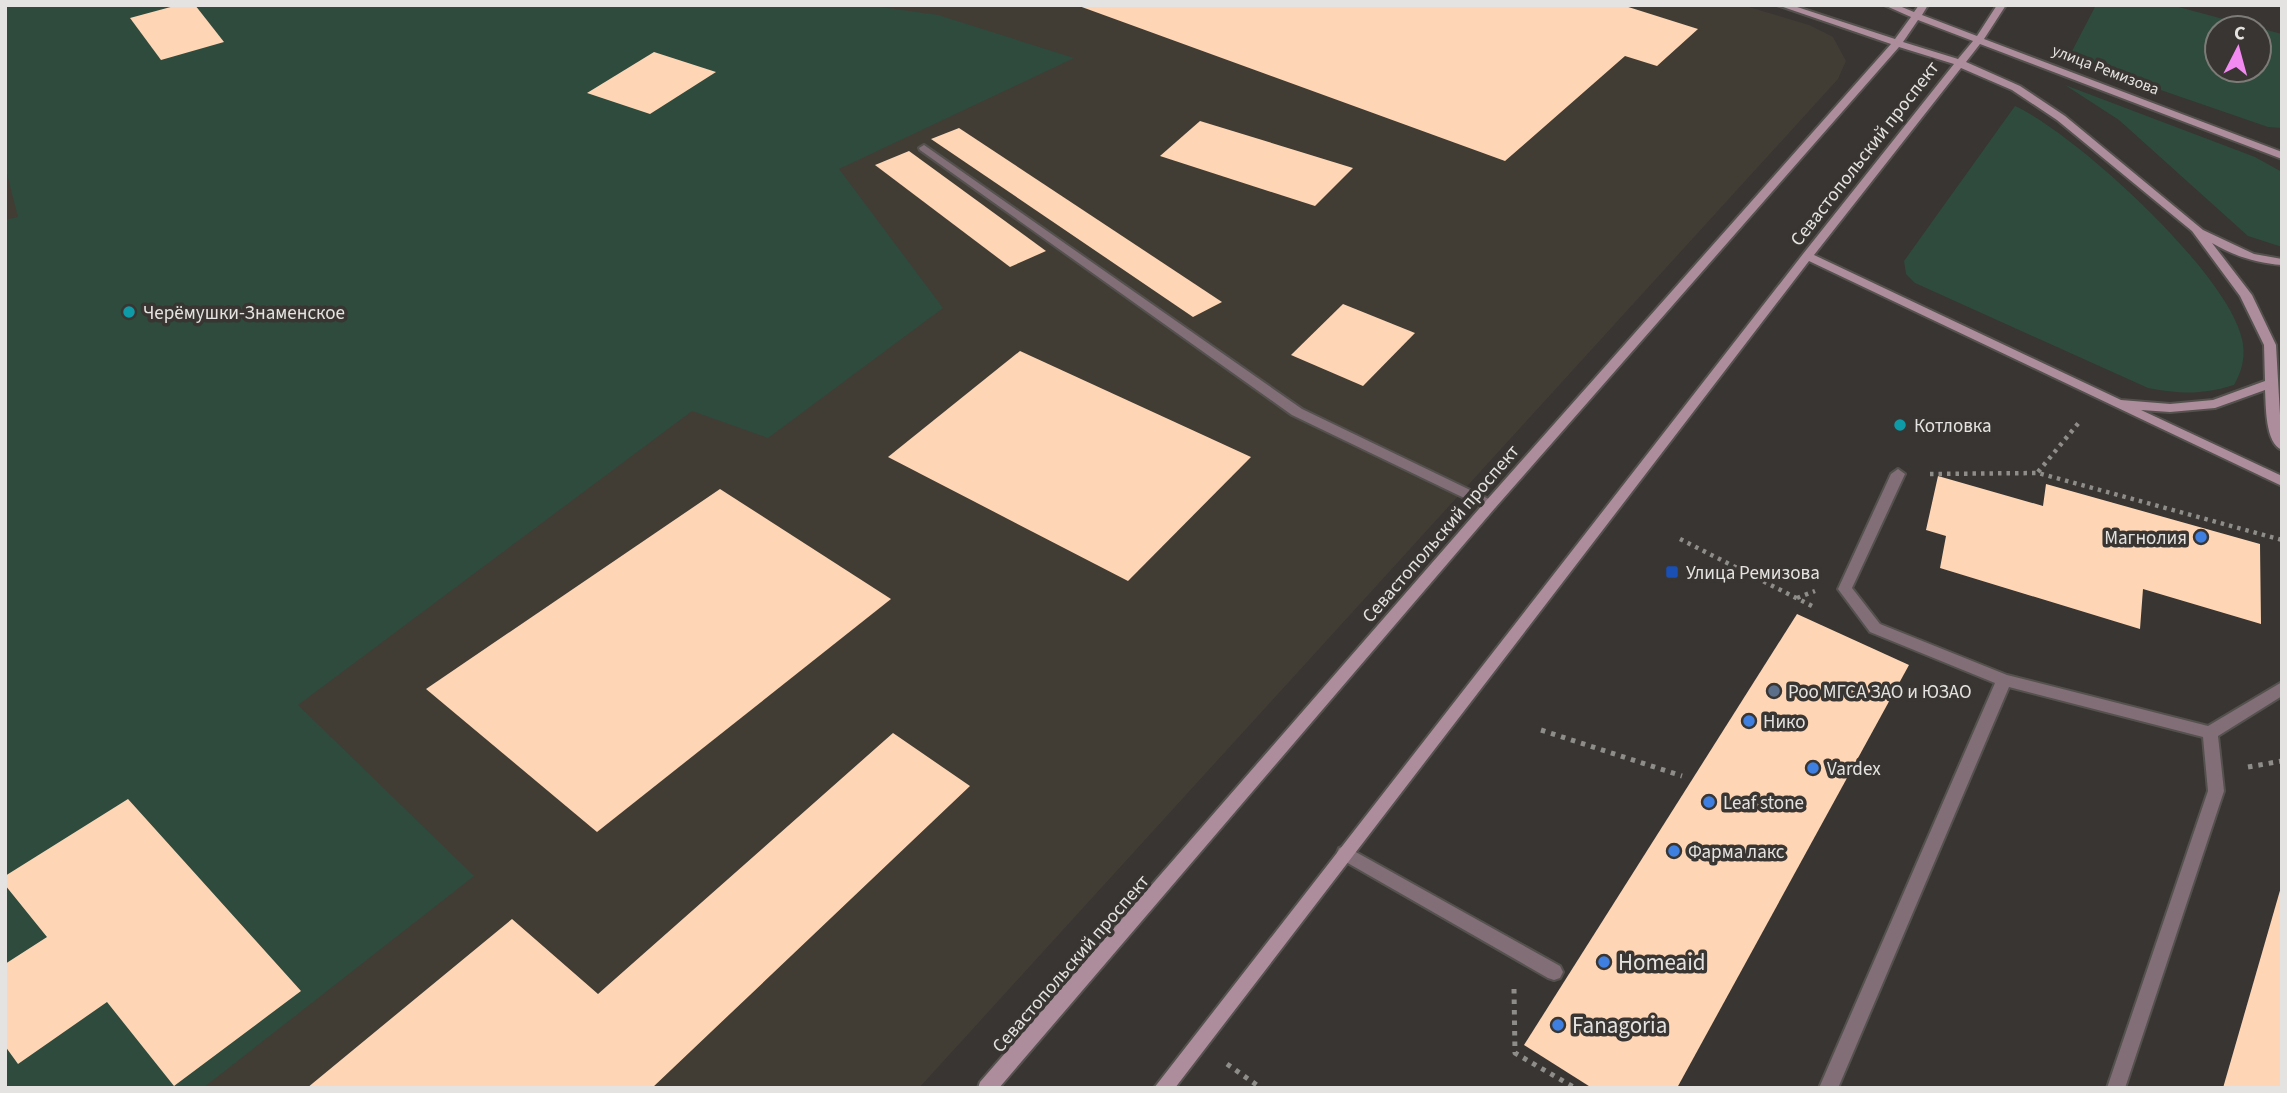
<svg xmlns="http://www.w3.org/2000/svg" width="2287" height="1093" viewBox="0 0 2287 1093" font-family="'Source Sans 3',sans-serif">
<rect width="100%" height="100%" fill="#383532"/>
<polygon fill="#423d34" points="5,5 1742,5 1809,25 1833,37 1846,61 1838,79 919,1088 5,1088"/>
<g fill="#2e4b3e">
<polygon points="5,5 866,5 938,15 1074,58 839,169 943,308 768,438 692,411 298,705 474,876 203,1088 5,1088 5,220 18,217 5,166"/>
<polygon points="2096,5 2171,5 2257,28 2217,28 2217,70 2259,70 2259,28 2282,34 2282,128 2268,127 2091,66 2071,53"/>
<polygon points="2065,85 2255,157 2282,172 2282,247 2248,236 2119,120"/>
<path d="M2015 106C2076 134 2227 272 2242 339 2246 356 2242 371 2234 385 2201 395 2181 394 2148 388L1915 283 1906 274 1904 261Z"/>
</g>
<g fill="#fed6b5">
<polygon points="178,5 195,5 224,42 161,60 130,18"/>
<polygon points="1622,5 1698,29 1657,66 1625,56 1505,161 1079,6"/>
<polygon points="654,52 716,72 650,114 587,93"/>
<polygon points="1200,121 1353,168 1315,206 1160,156"/>
<polygon points="959,128 1222,302 1193,317 931,139"/>
<polygon points="909,151 1046,251 1010,267 875,165"/>
<polygon points="1343,304 1415,333 1363,386 1291,355"/>
<polygon points="1020,351 1251,457 1128,581 888,457"/>
<polygon points="1938,476 2043,506 2046,484 2260,544 2261,624 2143,589 2140,629 1940,568 1946,536 1926,530"/>
<polygon points="720,489 891,599 597,832 426,689"/>
<polygon points="1797,614 1909,665 1677,1088 1592,1088 1524,1045"/>
<polygon points="893,733 970,786 652,1088 307,1088 512,919 598,994"/>
<polygon points="128,799 301,991 174,1086 107,1002 18,1064 5,1046 5,964 47,937 5,885 5,876"/>
<polygon points="2281,887 2282,1088 2223,1088"/>
</g>
<g fill="none" stroke-linecap="round" stroke-linejoin="round">
<g stroke="#54514e" stroke-width="4">
<g id="lane">
<polygon points="924,145 1302,409 1495,502 1497,505 1495,508 1485,508 1292,415 920,150 919,148"/>
<polygon points="1898,469 1905,474 1852,588 1880,624 2007,675 2208,726 2282,682 2282,696 2218,736 2224,791 2125,1088 2107,1088 2208,791 2203,737 2009,687 1838,1088 1819,1088 1995,683 1870,632 1838,589 1891,474"/>
<polygon points="1345,846 1560,966 1563,972 1560,978 1554,980 1548,978 1339,858 1337,853 1339,848"/>
</g>
</g>
<g stroke="#54514e" stroke-width="4">
<path id="secondary" d="M1777 5H1791L1895 39 1911 17 1884 5H1897L1914 12 1919 5H1928L1922 15 1977 36 1997 5H2006L1984 39 2282 152V159L1980 44 1966 62 2020 86 2065 116 2203 230 2254 254 2282 259V265C2256 263 2234 256 2212 243L2252 295 2276 345 2282 450C2265 443 2266 406 2265 390L2215 408 2170 412 2141 410 2282 476V486L1809 261 1175 1088H1154L1803 254 1954 64 1899 47 1495 508 999 1088H978L980 1082 1485 502 1891 44ZM1918 20 1973 41 1958 59 1903 42ZM1961 68 2012 90 2057 120 2192 231 2240 296 2264 345 2265 381 2213 400 2170 404 2121 400 1814 255Z"/>
</g>
<g stroke="#8f8d8a" stroke-width="4.5" stroke-dasharray="3.5 5" stroke-linecap="butt">
<polyline points="2038,472 2081,420"/>
<polyline points="1930,474 2038,473 2282,540"/>
<polyline points="1680,539 1816,608"/>
<polyline points="1797,598 1815,591"/>
</g>
<g stroke="#8f8d8a" stroke-width="5" stroke-dasharray="4.5 6" stroke-linecap="butt">
<polyline points="1541,730 1682,776"/>
<polyline points="2248,767 2282,761"/>
<polyline points="1514,989 1515,1053 1575,1088"/>
<polyline points="1227,1064 1261,1088"/>
</g>
<use href="#lane" fill="#826e77" fill-rule="evenodd"/>
<use href="#secondary" fill="#ad8d9b" fill-rule="evenodd"/>
</g>
<g fill="#0f9aa8" stroke="#383532" stroke-width="2.5">
<circle cx="129" cy="312" r="7"/>
<circle cx="1900" cy="425" r="7"/>
</g>
<g fill="#3f7fe0" stroke="#383532" stroke-width="2.5">
<circle cx="2201" cy="537" r="7"/>
<circle cx="1749" cy="721" r="7"/>
<circle cx="1813" cy="768" r="7"/>
<circle cx="1709" cy="802" r="7"/>
<circle cx="1674" cy="851" r="7"/>
<circle cx="1604" cy="962" r="7"/>
<circle cx="1558" cy="1025" r="7"/>
</g>
<rect fill="#1a4fb4" stroke="#383532" stroke-width="2.5" x="1665" y="565" width="14" height="14" rx="3.5"/>
<circle fill="#5c6f8a" stroke="#383532" stroke-width="2.5" cx="1774" cy="691" r="7"/>
<g text-anchor="middle" stroke-width="7" stroke-linejoin="round" paint-order="stroke">
<g font-size="16" fill="#e5e3e1" stroke="#383532">
<text transform="translate(2106 69) rotate(21)" y="6">улица Ремизова</text>
</g>
<g font-size="19" fill="#e5e3e1" stroke="#383532">
<text transform="translate(1864 153) rotate(-52)" y="7">Севастопольский проспект</text>
<text transform="translate(1440 533) rotate(-49)" y="7">Севастопольский проспект</text>
<text transform="translate(1070 963) rotate(-49)" y="7">Севастопольский проспект</text>
</g>
<g font-size="19" fill="#e5e3e1" stroke="#383532" text-anchor="start">
<text x="143" y="319">Черёмушки-Знаменское</text>
<text x="1914" y="432">Котловка</text>
<text x="2187" y="544" text-anchor="end">Магнолия</text>
<text x="1686" y="579">Улица Ремизова</text>
<text x="1788" y="698">Роо МГСА ЗАО и ЮЗАО</text>
<text x="1763" y="728">Нико</text>
<text x="1827" y="775">Vardex</text>
<text x="1723" y="809">Leaf stone</text>
<text x="1688" y="858">Фарма лакс</text>
</g>
<g font-size="23" fill="#e5e3e1" stroke="#383532" text-anchor="start">
<text x="1618" y="970">Homeaid</text>
<text x="1572" y="1033">Fanagoria</text>
</g>
</g>
<rect width="2287" height="1093" fill="none" stroke="#e5e3e1" stroke-width="14"/>
<g transform="translate(2238 49) rotate(6)"><circle r="33" fill="#383532" stroke="#7d7b78" stroke-width="2"/>
<path d="M0-5L12 26L0 18L-12 26Z" fill="#f38af2"/>
<text y="-10" font-size="19" font-weight="bold" text-anchor="middle" fill="#e5e3e1">С</text>
</g>
</svg>
